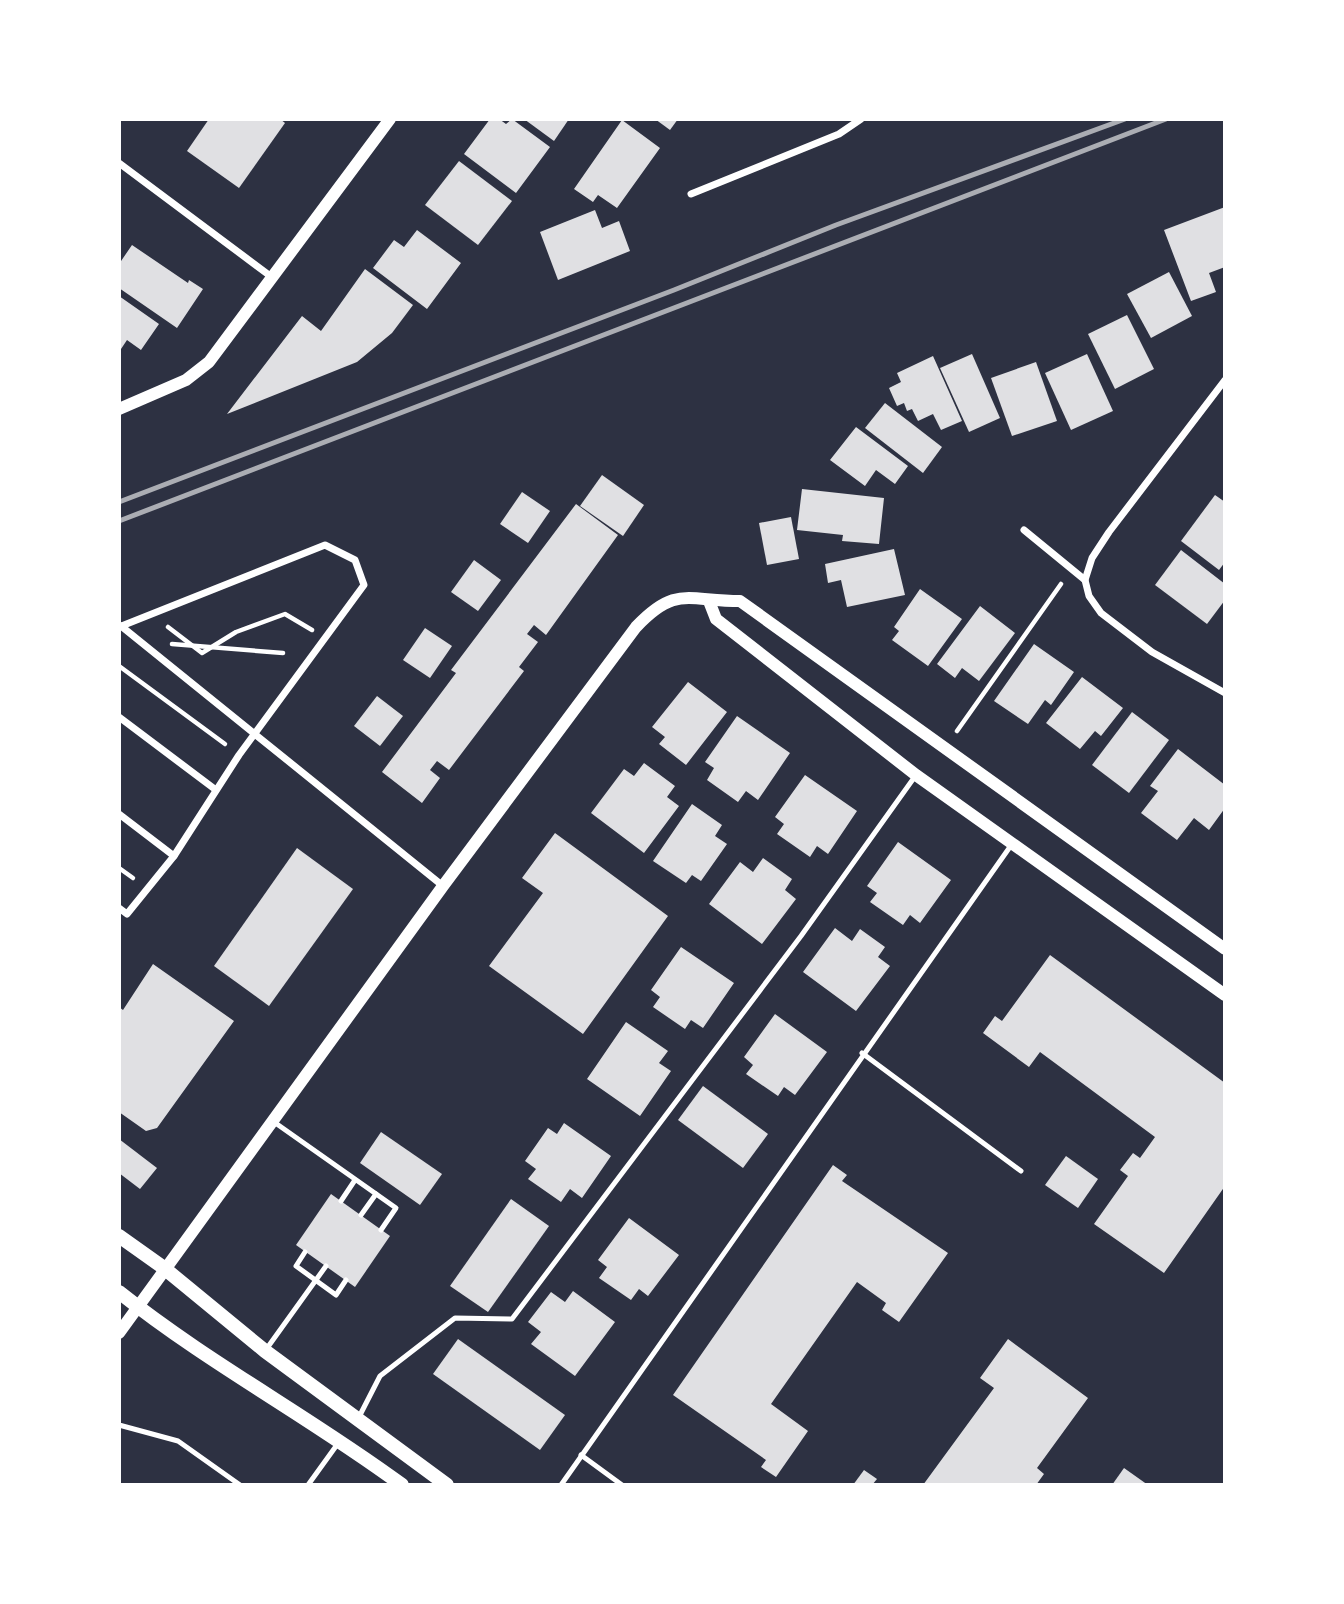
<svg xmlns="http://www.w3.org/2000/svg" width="1344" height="1604" viewBox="0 0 1344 1604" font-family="Rubik,sans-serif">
<rect width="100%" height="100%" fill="#2d3142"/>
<g fill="#e0e0e3">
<polygon points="209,119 280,119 285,123 239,188 187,151"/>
<polygon points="490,119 499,119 506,124 512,119 550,147 516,193 464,154"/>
<polygon points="524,119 569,119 554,141"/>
<polygon points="655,119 678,119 670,130"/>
<polygon points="622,120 660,148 617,208 598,195 593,202 574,189"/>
<polygon points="459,161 512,201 478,245 425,205"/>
<polygon points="1225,207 1225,267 1209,273 1216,292 1191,301 1164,230"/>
<polygon points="595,210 602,228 619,221 630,251 558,280 540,232"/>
<polygon points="417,230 461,263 427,309 373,268 394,240 404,247"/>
<polygon points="132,245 188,283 189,280 203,289 177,328 119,288 119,264"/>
<polygon points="365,269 413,305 392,333 357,362 227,414 302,316 321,331"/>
<polygon points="1169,272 1192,316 1151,338 1127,294"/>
<polygon points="119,296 159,324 141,350 127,340 119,352"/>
<polygon points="1127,315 1154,369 1115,389 1088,334"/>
<polygon points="972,354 1000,418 969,432 940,368"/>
<polygon points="1087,354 1113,411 1071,430 1045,373"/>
<polygon points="933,356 962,421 941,430 933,414 918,421 912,409 907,411 904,403 897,406 889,388 901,382 897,373"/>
<polygon points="1036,362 1057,421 1012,436 991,378"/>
<polygon points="885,403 942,447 923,473 865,428"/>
<polygon points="856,427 908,466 895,484 876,470 865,486 830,460"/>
<polygon points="602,475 644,505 623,536 580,506"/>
<polygon points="802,489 884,498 879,544 842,541 843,535 797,530"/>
<polygon points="522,492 550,511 528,543 500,524"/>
<polygon points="1215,495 1225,502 1225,562 1219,570 1181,541"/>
<polygon points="576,504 618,535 546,635 534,625 527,634 538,642 519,667 524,671 449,770 437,761 430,770 440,778 422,803 382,772 456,673 451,670"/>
<polygon points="791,517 799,559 767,565 759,523"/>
<polygon points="894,549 905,595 847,607 841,580 828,583 825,564"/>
<polygon points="1181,550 1225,584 1225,600 1207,624 1155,585"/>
<polygon points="474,560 501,580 478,611 451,592"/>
<polygon points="920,589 962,619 928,666 892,640 899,631 894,627"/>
<polygon points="980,606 1015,633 979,681 962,668 955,678 937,664"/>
<polygon points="425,628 452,646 430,678 403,660"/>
<polygon points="1034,644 1074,672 1051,705 1045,700 1028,724 994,701"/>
<polygon points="1082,677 1123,708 1101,736 1095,731 1080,749 1046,723"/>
<polygon points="688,682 727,712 686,765 659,744 665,737 652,727"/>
<polygon points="377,696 403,716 380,746 354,726"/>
<polygon points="1132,712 1169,740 1129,793 1092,765"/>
<polygon points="737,716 790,753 758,800 746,791 738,802 707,780 714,768 705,762"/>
<polygon points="1178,749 1225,785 1225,808 1209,830 1194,818 1177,840 1141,813 1158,791 1150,786"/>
<polygon points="644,763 675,786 667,797 679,806 644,853 591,813 624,769 634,776"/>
<polygon points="805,775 857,811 828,854 817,846 810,857 777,834 784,824 775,817"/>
<polygon points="692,804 722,825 715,836 727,844 701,881 692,875 686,883 653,861"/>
<polygon points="555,833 668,916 583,1034 489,966 543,893 522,878"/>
<polygon points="898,842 951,880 920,923 910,915 903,925 870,902 877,893 867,886"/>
<polygon points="297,848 353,889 269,1006 214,966"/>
<polygon points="763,858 792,879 785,890 796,899 762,944 709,904 740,862 753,872"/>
<polygon points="835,928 852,941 860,929 885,947 878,957 890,966 856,1011 803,972"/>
<polygon points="681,947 734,983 703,1028 691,1020 685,1029 653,1007 660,997 651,990"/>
<polygon points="1050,955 1225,1083 1225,1186 1164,1273 1094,1224 1128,1176 1120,1170 1133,1153 1140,1158 1155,1137 1040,1052 1029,1067 983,1033 995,1016 1002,1021"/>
<polygon points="153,964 234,1021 157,1128 146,1131 119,1112 119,1007 123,1010"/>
<polygon points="775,1014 827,1052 795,1095 784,1087 778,1096 746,1074 753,1065 744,1057"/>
<polygon points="626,1022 668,1051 659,1063 671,1071 640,1116 587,1079"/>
<polygon points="703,1086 768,1134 743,1168 678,1120"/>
<polygon points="564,1123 611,1156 582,1198 570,1189 561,1202 528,1179 536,1169 525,1161 548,1128 557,1134"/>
<polygon points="381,1132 442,1174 420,1205 360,1163"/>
<polygon points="119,1139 157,1168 140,1189 119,1173"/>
<polygon points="1066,1156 1098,1179 1078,1208 1045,1185"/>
<polygon points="833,1165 847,1175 842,1181 948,1253 899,1322 882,1310 886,1303 857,1282 771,1404 808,1431 776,1477 761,1467 766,1460 673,1395"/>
<polygon points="331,1194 390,1236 355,1287 296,1245"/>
<polygon points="511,1199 549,1226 488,1312 450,1286"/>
<polygon points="629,1218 679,1255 648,1296 639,1289 631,1300 599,1278 607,1267 598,1260"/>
<polygon points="573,1291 615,1322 575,1376 531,1344 541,1332 528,1322 551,1292 565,1302"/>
<polygon points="458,1339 565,1415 540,1450 433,1374"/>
<polygon points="1008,1339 1088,1398 1037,1468 1044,1474 1036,1485 923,1485 994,1388 980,1378"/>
<polygon points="1124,1468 1148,1485 1112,1485"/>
<polygon points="864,1470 877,1479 872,1485 853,1485"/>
</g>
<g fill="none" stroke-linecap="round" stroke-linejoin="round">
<g stroke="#fff" stroke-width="4.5">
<polyline points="168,627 202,653 236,632 285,614 312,630"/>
<polyline points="172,644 283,653"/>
<polyline points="119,666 225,744"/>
<polyline points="957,731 1061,584"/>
<polyline points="119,868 133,878"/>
</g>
<g stroke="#fff" stroke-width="5">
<polyline points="862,1053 1021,1171"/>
<polyline points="274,1122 396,1208 381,1230"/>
<polyline points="341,1201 355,1180"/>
<polyline points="361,1215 376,1194"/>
<polyline points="305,1252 296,1266 336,1295 346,1280"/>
<polyline points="265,1351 326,1266"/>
<polyline points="359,1417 380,1376 455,1318 512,1319 801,936 916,775"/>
<polyline points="119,1425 178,1441 240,1485"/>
<polyline points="581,1455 622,1485"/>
<polyline points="308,1485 339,1442"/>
<polyline points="561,1485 1012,844"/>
</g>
<g stroke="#fff" stroke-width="7">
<polyline points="119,163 273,278"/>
<polyline points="691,194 839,134 861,119"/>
<polyline points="1024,530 1085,580 1089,596 1101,613 1152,652 1225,693"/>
<polyline points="1085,580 1092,558 1109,532 1225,380"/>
<polyline points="121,626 443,886"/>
<polyline points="119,627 325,545 355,560 364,585 239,755 174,856 127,914 119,908"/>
<polyline points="119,717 216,790"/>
<polyline points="119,814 174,856"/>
</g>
<g stroke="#fff" stroke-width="12">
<polyline points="119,409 186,380 209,362 390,119"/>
<polyline points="709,601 716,619 916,775 1225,995"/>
<path d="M119 1333 443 886 636 627C676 585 687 601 740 601L1225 949"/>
</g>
<g stroke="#fff" stroke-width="14">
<polyline points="119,1236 164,1268 265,1351 447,1485"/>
<path d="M119 1292C208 1363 310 1417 402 1485"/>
</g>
<g stroke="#abadb3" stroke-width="5">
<polyline points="119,502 674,290 836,225 1125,119"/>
<polyline points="119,521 1166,119"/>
</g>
</g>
<rect width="1344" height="1604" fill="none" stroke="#ffffff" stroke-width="242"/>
</svg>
